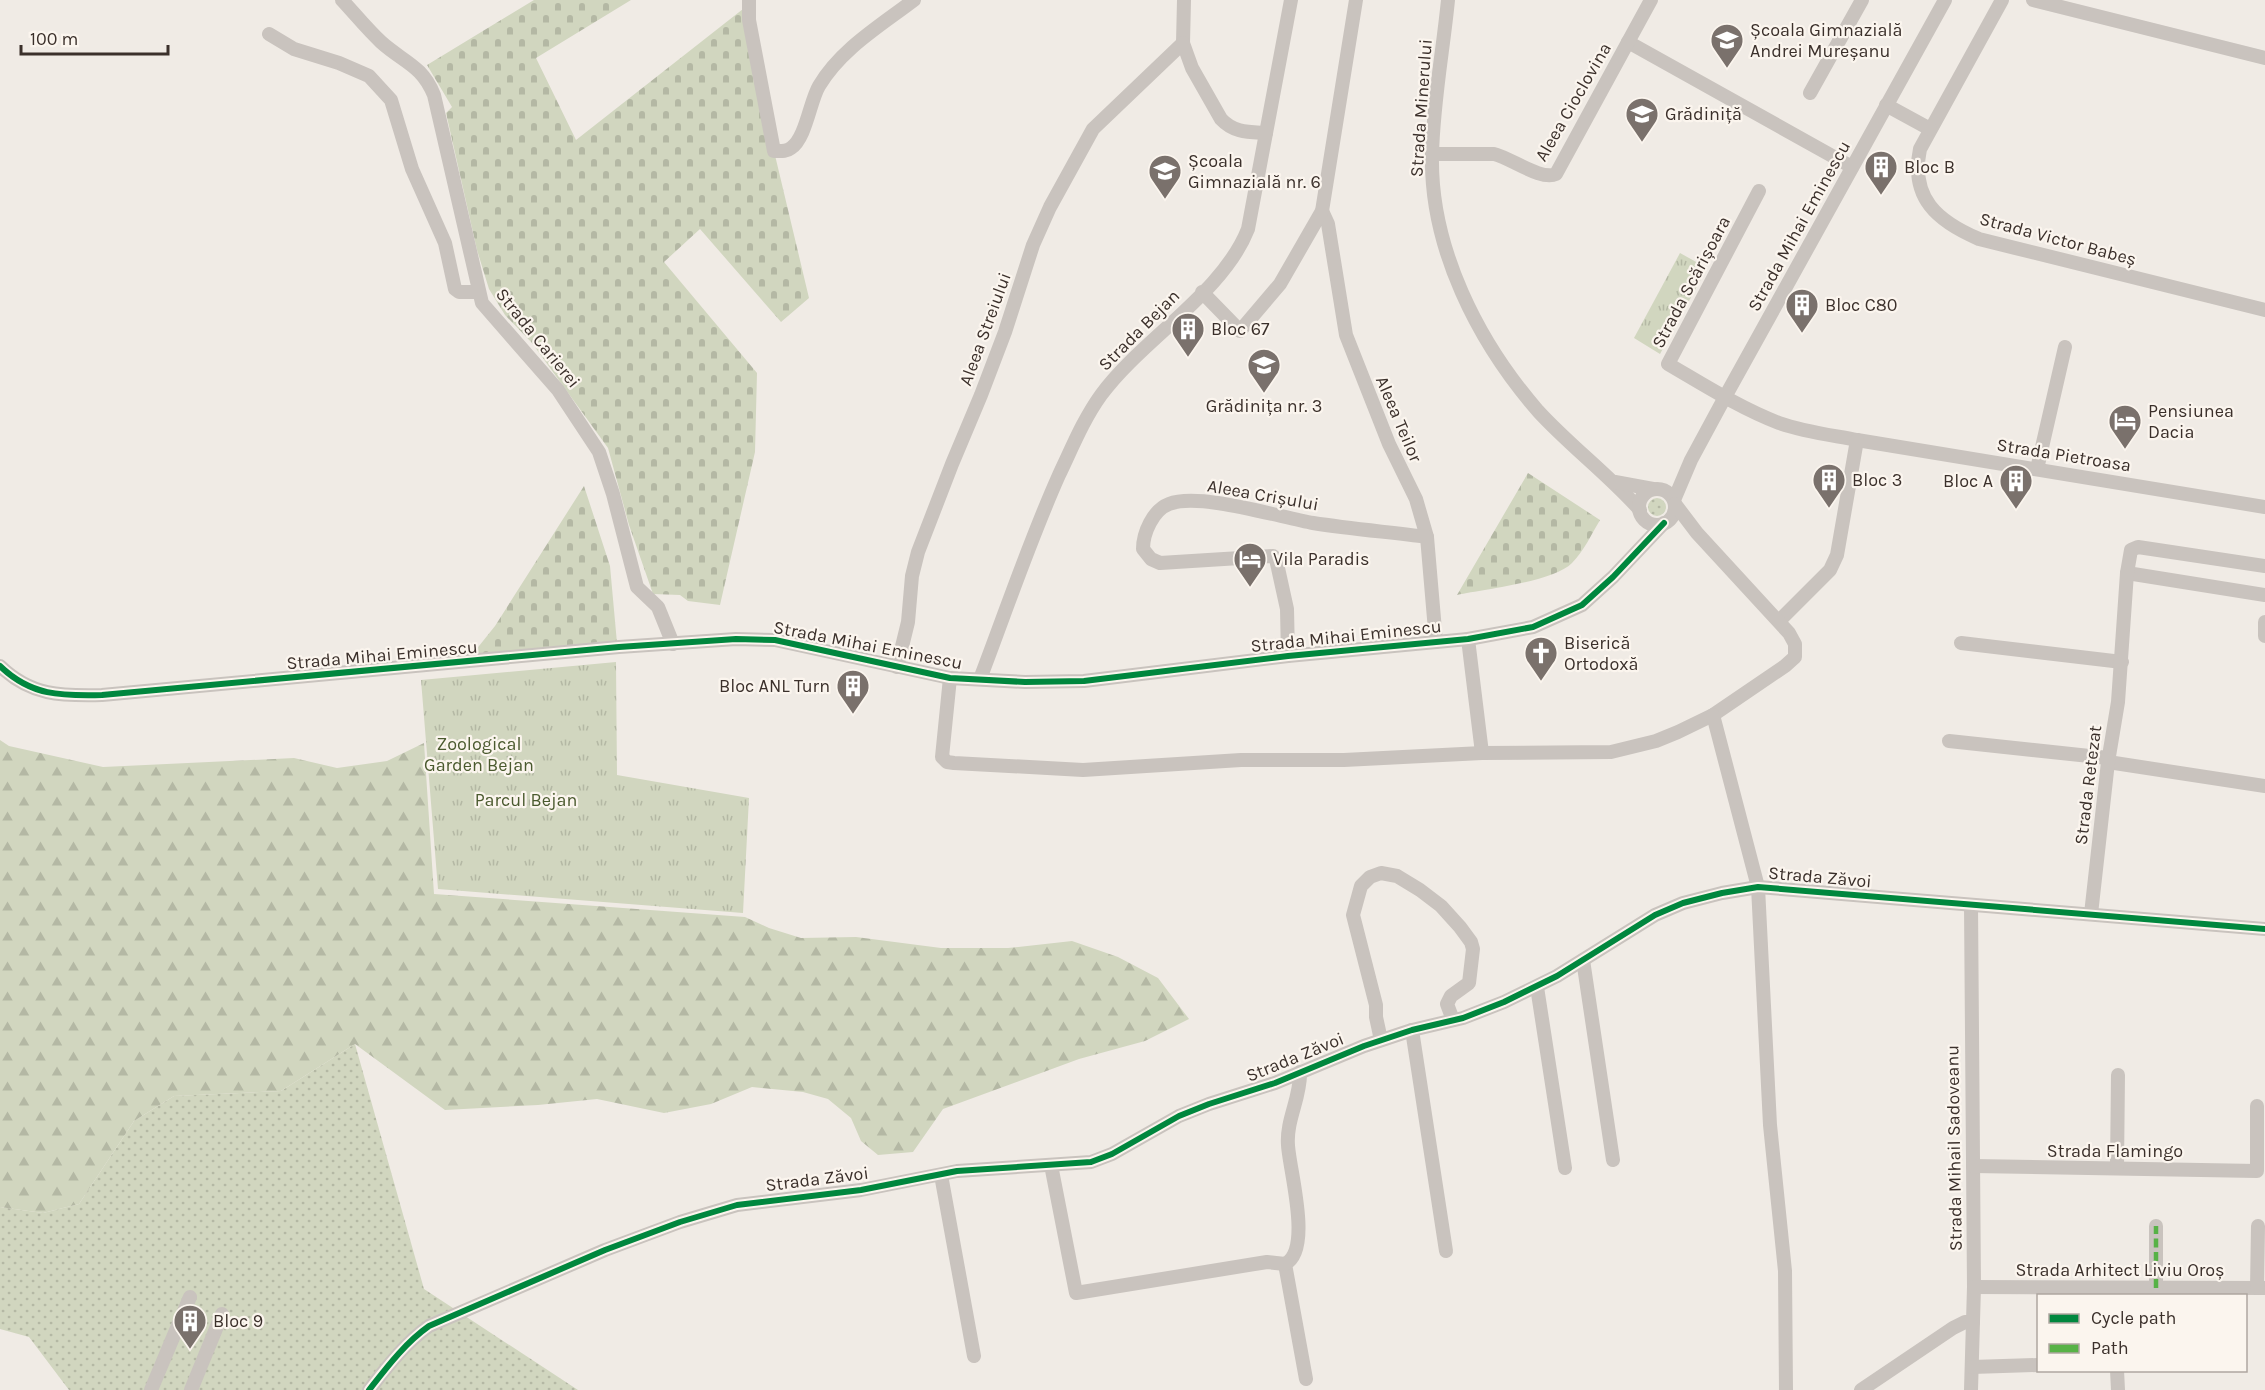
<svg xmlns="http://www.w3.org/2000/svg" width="2265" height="1390" viewBox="0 0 2265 1390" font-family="Karla,sans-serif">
<defs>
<pattern id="grass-dots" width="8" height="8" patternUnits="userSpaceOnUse" patternTransform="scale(1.5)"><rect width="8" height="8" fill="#d1d6bf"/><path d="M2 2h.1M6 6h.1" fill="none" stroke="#b4b8a4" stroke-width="1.8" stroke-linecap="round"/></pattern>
<pattern id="forest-firs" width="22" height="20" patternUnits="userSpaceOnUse" patternTransform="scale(1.5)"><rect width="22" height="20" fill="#d1d6bf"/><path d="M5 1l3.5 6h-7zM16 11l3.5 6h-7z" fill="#b4b8a4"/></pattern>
<pattern id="cemetery-stones" width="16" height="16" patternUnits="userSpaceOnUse" patternTransform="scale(1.5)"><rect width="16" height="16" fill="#d1d6bf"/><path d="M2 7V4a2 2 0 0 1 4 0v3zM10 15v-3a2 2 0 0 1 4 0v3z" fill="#b4b8a4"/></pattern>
<pattern id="park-tufts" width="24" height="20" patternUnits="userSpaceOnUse" patternTransform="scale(1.5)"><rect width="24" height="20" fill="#d1d6bf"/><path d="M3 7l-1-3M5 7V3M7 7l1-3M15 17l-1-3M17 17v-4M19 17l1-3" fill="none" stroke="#b4b8a4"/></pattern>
</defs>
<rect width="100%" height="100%" fill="#f0ebe5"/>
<g fill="url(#grass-dots)">
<circle cx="1657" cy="507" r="9"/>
<polygon points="355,1044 424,1289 578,1390 69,1390 29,1337 0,1329 0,1207 43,1213 79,1204 134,1121 174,1096 281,1091"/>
</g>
<polygon fill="url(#forest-firs)" points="0,740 9,746 103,767 294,758 337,768 387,761 424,743 434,894 745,917 769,928 801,938 856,937 941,948 1008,948 1072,941 1118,957 1158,978 1189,1019 1145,1041 1079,1059 943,1109 913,1152 878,1155 861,1141 851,1118 828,1099 803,1092 752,1087 711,1104 664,1113 597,1099 538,1105 445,1110 355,1044 281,1091 174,1096 134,1121 79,1204 43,1213 0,1207"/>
<g fill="url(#cemetery-stones)">
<polygon points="534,0 631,0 536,58 576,140 743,9 774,151 809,298 781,322 700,229 664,262 757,373 755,452 720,605 688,601 680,595 653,594 629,525 608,448 532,343 505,315 489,289 477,250 446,113 452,107 427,65"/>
<path d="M1528 473 1600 520C1591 535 1584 551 1572 563 1553 582 1485 589 1457 595Z"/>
<polygon points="584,486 610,566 617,643 471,656 495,626"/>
</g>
<g fill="url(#park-tufts)">
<polygon points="1680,253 1707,268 1660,354 1634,338"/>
<polygon points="616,662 617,775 749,798 743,913 438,889 421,680"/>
</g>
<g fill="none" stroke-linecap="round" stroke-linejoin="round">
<g stroke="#c9c3be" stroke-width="14">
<path d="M342 0C355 14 367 29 381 42 403 62 422 65 434 95L482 303 558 390 599 452 613 494 637 587 658 607 673 644"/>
<path d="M749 0V20L774 151C780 151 786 152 791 148 806 138 810 101 819 86 841 49 880 26 914 0"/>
<path d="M1448 0C1443 51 1433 103 1432 155 1430 248 1478 342 1538 411 1570 446 1608 474 1640 510"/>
<path d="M2002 0 1920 149C1910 198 1937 221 1979 239L2265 310"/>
<polyline points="2033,0 2265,58"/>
<polyline points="269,34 294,49 339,63 369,76 391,100 412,169 445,243 455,289 459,292 479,292"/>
<polyline points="1628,42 1852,167"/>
<polyline points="1183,43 1184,0"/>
<polyline points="1810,93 1862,0"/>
<polyline points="1886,105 1930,129"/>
<path d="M1432 154H1494C1511 158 1541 181 1556 174L1651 0"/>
<path d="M1759 191 1668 364C1704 385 1740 408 1779 423 1804 432 1831 435 1857 440L2265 507"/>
<polyline points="1322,211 1328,224 1346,335 1389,444 1416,499 1427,537 1436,642"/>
<polyline points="1202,292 1240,331 1280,284 1322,211 1356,0"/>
<polyline points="2037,469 2065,347"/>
<polyline points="1615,482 1653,489"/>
<circle cx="1657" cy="507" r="18"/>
<polyline points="1674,500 1691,460 1725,397 1945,0"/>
<polyline points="2127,573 2265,595"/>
<polyline points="1779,621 1830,570 1837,555 1857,440"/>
<polyline points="2265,622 2265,636"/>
<polyline points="1468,639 1482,753"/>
<polyline points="1961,643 2122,662"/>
<path d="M1288 656 1287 609 1276 559 1273 556 1160 563 1151 559 1143 549C1143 533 1153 510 1169 504 1199 492 1279 517 1313 523 1351 529 1389 532 1427 537"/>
<path d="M0 666C31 696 61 696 102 695L619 647 736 639 775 640 950 678 1025 682 1084 681 1288 656 1468 639 1533 627 1582 605 1613 577 1664 523"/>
<path d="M897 667 908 622 912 576 918 552 952 464 981 395 1005 332 1033 245 1050 207 1093 129 1183 43 1192 68 1221 119C1234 133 1249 132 1266 133"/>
<polyline points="950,678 942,757 947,762 954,763 1083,770 1241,760 1344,760 1482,753 1611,752 1656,741 1678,732 1713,715 1785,666 1795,657 1795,644 1789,633 1697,533 1675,504"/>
<path d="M980 679C1006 611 1029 542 1059 475 1072 448 1083 420 1101 395 1142 339 1223 293 1248 229L1291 0"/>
<polyline points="1713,715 1758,887 1770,1125 1785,1271 1786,1390"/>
<polyline points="1949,741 2108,758"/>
<polyline points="2108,762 2265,786"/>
<polyline points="1971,905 1974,1287 1971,1390"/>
<polyline points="2091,914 2108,762 2118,702 2127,573 2131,550 2138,547 2265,566"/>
<polyline points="1583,960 1613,1160"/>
<polyline points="1537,987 1565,1168"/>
<polyline points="1412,1030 1446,1251"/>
<polyline points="1381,1040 1376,1017 1376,1005 1353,915 1361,886 1370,877 1381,873 1397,876 1420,890 1441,906 1460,927 1471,942 1473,949 1469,983 1451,996 1447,1004 1453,1020"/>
<path d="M1300 1072C1301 1097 1286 1120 1288 1145 1289 1169 1313 1250 1285 1264L1306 1379"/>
<polyline points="1051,1165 1076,1293 1267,1262 1285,1264"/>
<polyline points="1973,1166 2257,1171 2257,1106"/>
<polyline points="2117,1167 2118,1075"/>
<polyline points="941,1175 974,1356"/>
<polyline points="1974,1287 2265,1288"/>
<polyline points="2156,1288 2156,1226"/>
<polyline points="2257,1288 2258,1226"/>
<polyline points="1972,1367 2038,1365"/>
<polyline points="2117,1370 2118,1390"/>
<polyline points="151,1390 190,1297"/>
<polyline points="191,1390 222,1314"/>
<path d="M369 1390C387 1367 405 1343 429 1326L605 1250 680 1222 737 1205 861 1190 957 1171 1091 1162 1112 1154 1179 1116 1209 1104 1275 1083 1364 1046 1412 1030 1463 1018 1504 1002 1557 976 1655 915 1683 903 1722 893 1758 887 2265 929"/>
<polyline points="1861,1390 1953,1328 1965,1322 1973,1322"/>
</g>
<polyline stroke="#57b246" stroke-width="4.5" stroke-dasharray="9 4.5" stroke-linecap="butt" points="2156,1288 2156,1226"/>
<g stroke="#fbf5ee" stroke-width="10">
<g id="cycleway">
<path d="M0 666C31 696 61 696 102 695L619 647 736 639 775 640 950 678 1025 682 1084 681 1288 656 1468 639 1533 627 1582 605 1613 577 1664 523"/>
<path d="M369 1390C387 1367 405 1343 429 1326L605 1250 680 1222 737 1205 861 1190 957 1171 1091 1162 1112 1154 1179 1116 1209 1104 1275 1083 1364 1046 1412 1030 1463 1018 1504 1002 1557 976 1655 915 1683 903 1722 893 1758 887 2265 929"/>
</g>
</g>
<use href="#cycleway" stroke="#00873e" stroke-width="6"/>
</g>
<defs>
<g id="school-pin" transform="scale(1.725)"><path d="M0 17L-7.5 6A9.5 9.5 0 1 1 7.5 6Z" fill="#7a716c" stroke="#fbf5ee"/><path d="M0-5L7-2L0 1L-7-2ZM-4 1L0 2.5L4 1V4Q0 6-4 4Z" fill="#fff"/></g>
<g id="building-pin" transform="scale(1.725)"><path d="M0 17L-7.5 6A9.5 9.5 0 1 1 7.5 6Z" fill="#7a716c" stroke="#fbf5ee"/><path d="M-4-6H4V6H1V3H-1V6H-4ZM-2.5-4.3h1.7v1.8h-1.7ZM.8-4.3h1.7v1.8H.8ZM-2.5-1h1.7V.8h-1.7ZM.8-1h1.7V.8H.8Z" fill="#fff"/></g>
<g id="hotel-pin" transform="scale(1.725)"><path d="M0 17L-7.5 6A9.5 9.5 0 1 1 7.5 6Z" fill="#7a716c" stroke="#fbf5ee"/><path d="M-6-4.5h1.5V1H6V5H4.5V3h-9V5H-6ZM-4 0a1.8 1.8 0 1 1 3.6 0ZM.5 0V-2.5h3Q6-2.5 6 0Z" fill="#fff"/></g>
<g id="church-pin" transform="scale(1.725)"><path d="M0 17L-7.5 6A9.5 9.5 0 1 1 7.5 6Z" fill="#7a716c" stroke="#fbf5ee"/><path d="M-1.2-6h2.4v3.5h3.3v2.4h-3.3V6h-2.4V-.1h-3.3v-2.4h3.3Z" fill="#fff"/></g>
</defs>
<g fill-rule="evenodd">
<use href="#school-pin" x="1727" y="40"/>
<use href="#school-pin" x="1642" y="114"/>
<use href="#building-pin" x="1881" y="167"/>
<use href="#school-pin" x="1165" y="171"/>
<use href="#building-pin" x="1802" y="305"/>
<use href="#building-pin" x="1188" y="329"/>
<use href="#school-pin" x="1264" y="365"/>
<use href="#hotel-pin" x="2125" y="421"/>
<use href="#building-pin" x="1829" y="480"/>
<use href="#building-pin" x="2016" y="481"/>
<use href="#hotel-pin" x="1250" y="559"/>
<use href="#church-pin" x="1541" y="653"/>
<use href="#building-pin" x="853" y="686"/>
<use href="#building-pin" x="190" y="1321"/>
</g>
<g text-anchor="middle" stroke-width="4.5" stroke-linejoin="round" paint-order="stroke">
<g font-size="18" fill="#3b302b" stroke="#fbf5ee" text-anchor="start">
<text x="1750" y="36">Școala Gimnazială<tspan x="1750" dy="21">Andrei Mureșanu</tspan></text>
<text x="1665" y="120">Grădiniță</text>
<text x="1188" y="167">Școala<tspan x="1188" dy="21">Gimnazială nr. 6</tspan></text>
<text x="1904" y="173">Bloc B</text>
<text x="1825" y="311">Bloc C80</text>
<text x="1211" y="335">Bloc 67</text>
<text x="1264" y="412" text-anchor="middle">Grădinița nr. 3</text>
<text x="2148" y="417">Pensiunea<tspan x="2148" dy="21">Dacia</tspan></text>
<text x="1852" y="486">Bloc 3</text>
<text x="1993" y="487" text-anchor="end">Bloc A</text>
<text x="1273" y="565">Vila Paradis</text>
<text x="1564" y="649">Biserică<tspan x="1564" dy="21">Ortodoxă</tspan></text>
<text x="830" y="692" text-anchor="end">Bloc ANL Turn</text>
<text x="213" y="1327">Bloc 9</text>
</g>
<g font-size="18" fill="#3b302b" stroke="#fbf5ee">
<text transform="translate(1573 102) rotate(-60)" y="6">Aleea Cioclovina</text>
<text transform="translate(1421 108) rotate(-86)" y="6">Strada Minerului</text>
<text transform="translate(1799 226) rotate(-61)" y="6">Strada Mihai Eminescu</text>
<text transform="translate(2058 239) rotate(15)" y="6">Strada Victor Babeș</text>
<text transform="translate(1691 282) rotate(-62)" y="6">Strada Scărișoara</text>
<text transform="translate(985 329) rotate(-70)" y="6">Aleea Streiului</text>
<text transform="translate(1139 330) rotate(-45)" y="6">Strada Bejan</text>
<text transform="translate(538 338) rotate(51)" y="6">Strada Carierei</text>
<text transform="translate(1399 419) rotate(67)" y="6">Aleea Teilor</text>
<text transform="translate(2064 455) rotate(9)" y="6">Strada Pietroasa</text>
<text transform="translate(1263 495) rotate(10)" y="6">Aleea Crișului</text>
<text transform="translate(1346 636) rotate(-6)" y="6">Strada Mihai Eminescu</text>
<text transform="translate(868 645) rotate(11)" y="6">Strada Mihai Eminescu</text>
<text transform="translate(382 655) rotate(-5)" y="6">Strada Mihai Eminescu</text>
<text transform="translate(2088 785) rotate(-83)" y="6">Strada Retezat</text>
<text transform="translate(1820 877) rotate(5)" y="6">Strada Zăvoi</text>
<text transform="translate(1295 1057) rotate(-22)" y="6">Strada Zăvoi</text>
<text transform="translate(1954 1148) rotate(-91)" y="6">Strada Mihail Sadoveanu</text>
<text x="2115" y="1157">Strada Flamingo</text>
<text transform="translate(817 1179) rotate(-7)" y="6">Strada Zăvoi</text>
<text x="2120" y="1276">Strada Arhitect Liviu Oroș</text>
</g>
<g font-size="18" fill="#4a5a2e" stroke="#fbf5ee">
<text x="479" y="750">Zoological<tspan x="479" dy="21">Garden Bejan</tspan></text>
<text x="526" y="806">Parcul Bejan</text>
</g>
</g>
<rect x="2037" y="1294" width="210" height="78" fill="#fbf5ee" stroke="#aea6a0" stroke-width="1.5"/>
<rect x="2049" y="1314" width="30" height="9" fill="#00873e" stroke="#aea6a0" stroke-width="1.5"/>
<text x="2091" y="1324" font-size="18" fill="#3b302b">Cycle path</text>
<rect x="2049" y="1344" width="30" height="9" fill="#57b246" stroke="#aea6a0" stroke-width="1.5"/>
<text x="2091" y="1354" font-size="18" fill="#3b302b">Path</text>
<path d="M21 45v9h147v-9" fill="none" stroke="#3b302b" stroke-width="3"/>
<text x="30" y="45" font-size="18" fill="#3b302b" stroke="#fbf5ee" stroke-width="4.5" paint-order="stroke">100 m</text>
</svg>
